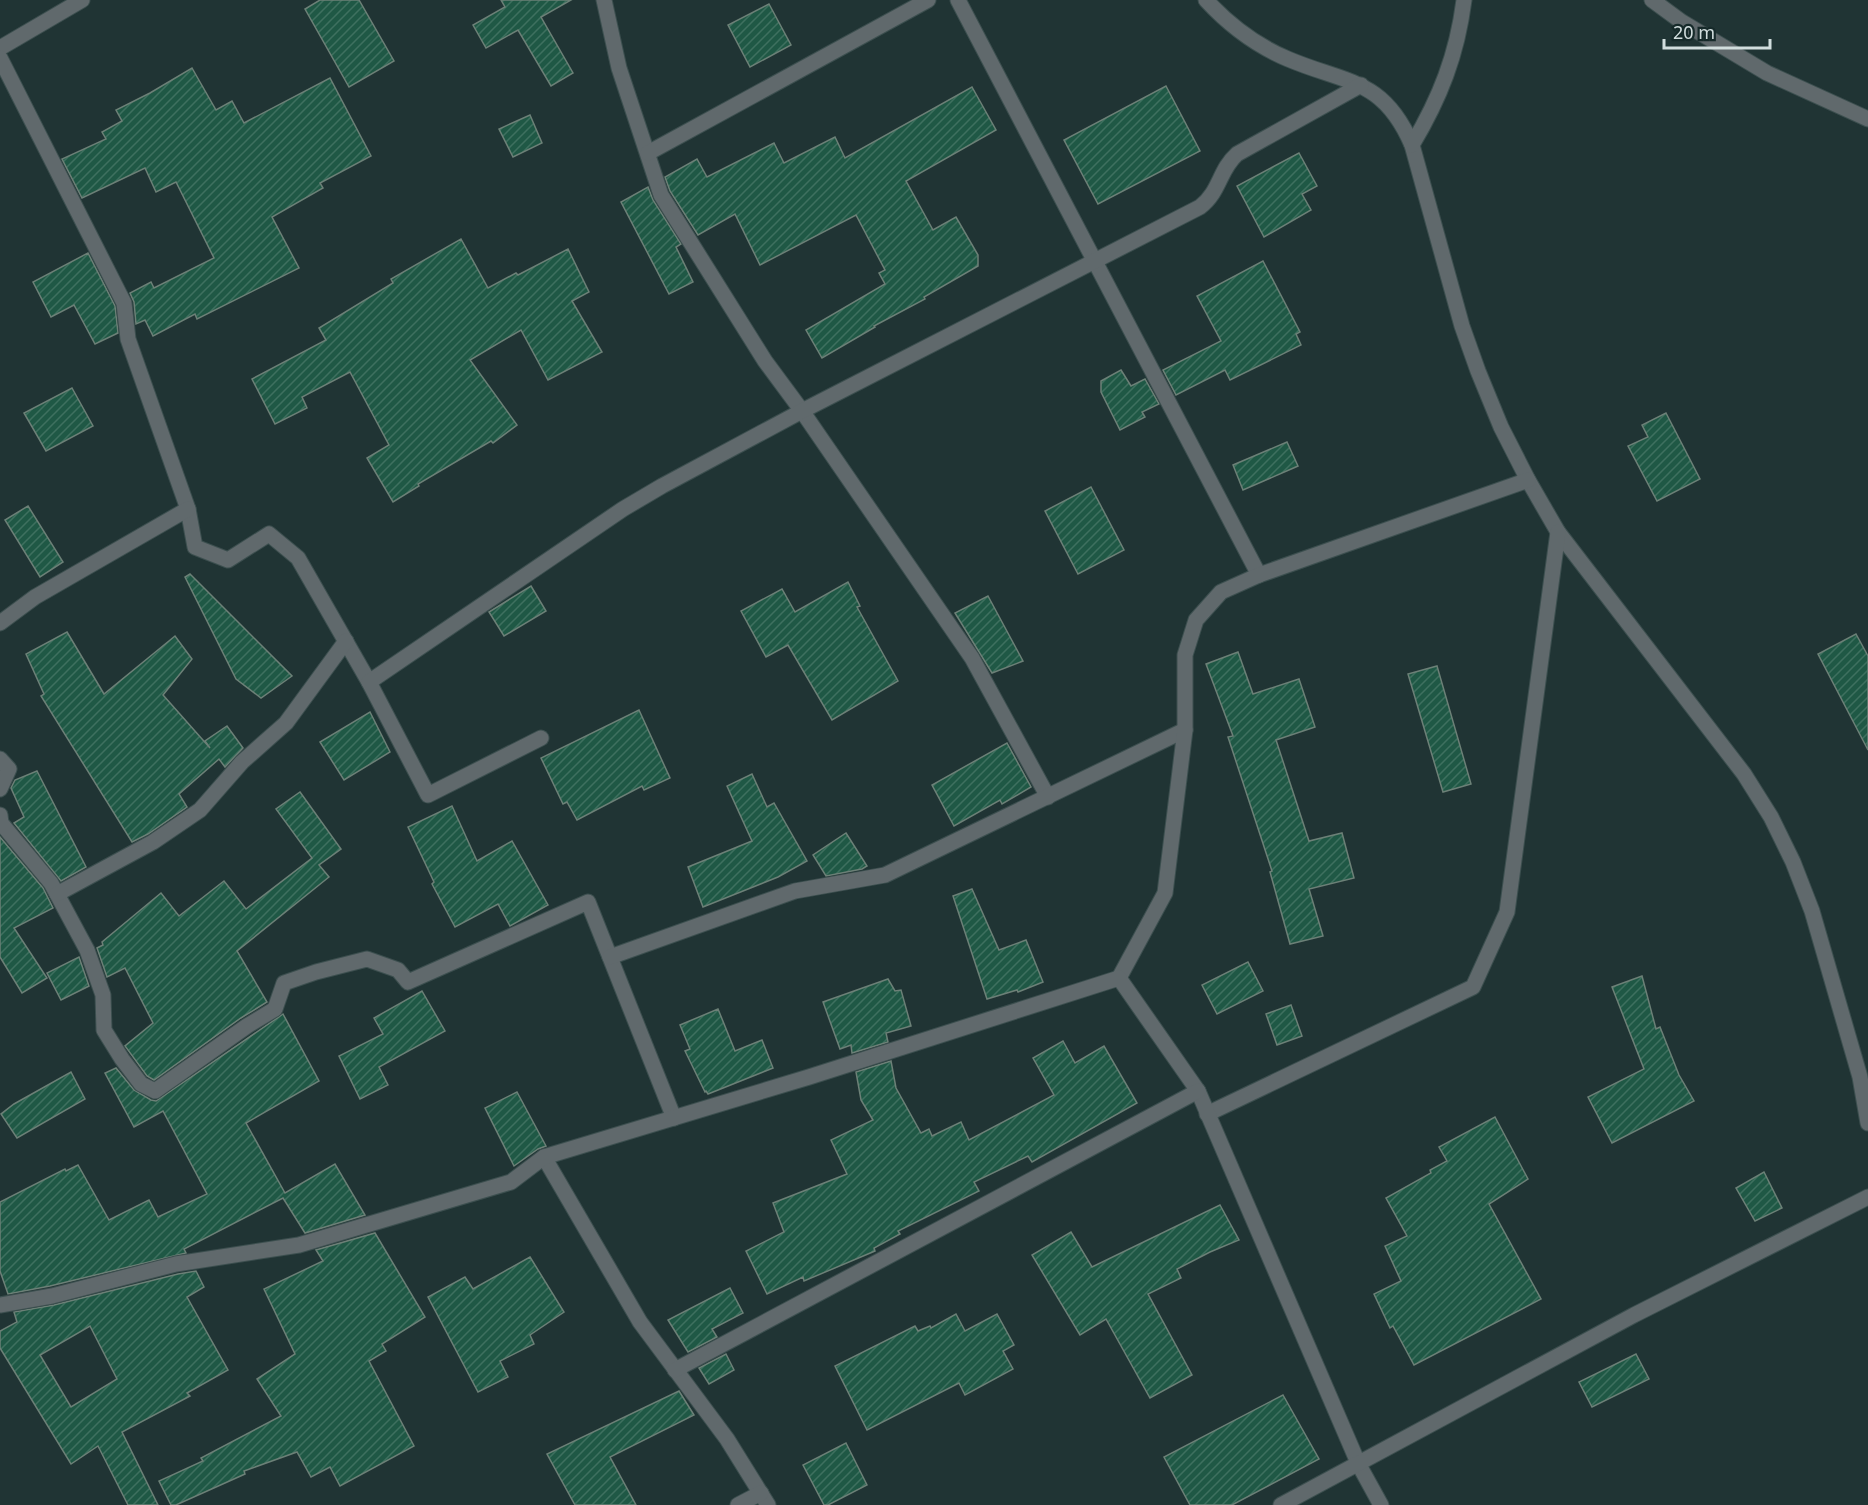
<svg xmlns="http://www.w3.org/2000/svg" width="1868" height="1505" viewBox="0 0 1868 1505" font-family="'Noto Sans',sans-serif">
<defs>
<pattern id="building-hatch" width="6" height="6" patternUnits="userSpaceOnUse" patternTransform="scale(1.5)"><rect width="6" height="6" fill="#1f5845"/><path d="M-1 1l2-2M0 6l6-6M5 7l2-2" fill="none" stroke="#3e705f"/></pattern>
</defs>
<rect width="100%" height="100%" fill="#203434"/>
<g fill="url(#building-hatch)" stroke="#6c8077" stroke-width="1.5" fill-rule="evenodd">
<polygon points="320,0 359,0 394,61 349,87 305,9"/>
<polygon points="501,0 571,0 541,17 573,73 551,86 518,30 486,48 473,25 505,7"/>
<polygon points="769,4 791,45 750,67 728,25"/>
<polygon points="192,68 216,110 232,101 244,123 330,78 371,156 320,183 323,188 272,217 299,268 197,319 195,314 153,336 145,320 136,324 134,302 130,293 151,282 154,288 214,258 176,182 156,192 145,168 82,198 62,159 106,139 102,132 122,121 116,110 150,93"/>
<polygon points="1166,86 1200,151 1098,204 1064,140"/>
<polygon points="972,87 996,130 906,181 933,230 956,217 978,255 978,266 924,297 925,299 874,326 875,327 822,358 806,330 885,284 879,273 885,270 856,215 760,265 735,214 698,235 670,191 665,177 697,159 707,177 774,143 784,163 835,137 845,158"/>
<polygon points="530,115 542,143 513,157 499,129"/>
<polygon points="1299,153 1317,186 1302,194 1311,210 1264,237 1237,186"/>
<polygon points="648,187 653,200 681,244 676,247 693,282 669,294 621,202"/>
<polygon points="461,239 488,288 516,273 518,275 568,249 589,292 572,301 602,352 548,380 521,330 470,360 517,425 493,443 491,441 418,484 419,486 393,502 367,458 389,445 350,372 302,397 307,408 275,424 252,379 326,340 319,328 393,283 391,279"/>
<polygon points="88,253 115,306 118,333 95,344 74,305 51,317 33,282"/>
<polygon points="1263,261 1300,332 1296,334 1301,345 1230,380 1225,370 1176,395 1163,370 1221,341 1197,296"/>
<polygon points="1121,370 1131,386 1145,379 1159,404 1142,412 1145,417 1120,430 1101,392 1101,381"/>
<polygon points="72,388 93,426 46,451 24,413"/>
<polygon points="1666,413 1700,479 1657,501 1628,446 1648,437 1642,425"/>
<polygon points="1287,442 1298,466 1243,490 1233,465"/>
<polygon points="1091,487 1124,550 1078,574 1045,511"/>
<polygon points="28,506 63,562 40,577 5,520"/>
<polygon points="190,574 292,676 261,698 236,679 185,577"/>
<polygon points="848,582 860,606 857,607 898,681 832,720 788,645 766,657 741,611 782,589 795,612"/>
<polygon points="531,586 546,611 504,636 489,612"/>
<polygon points="988,596 1023,661 992,673 955,613"/>
<polygon points="67,632 104,694 175,636 192,659 163,695 210,748 205,741 227,726 243,748 225,767 219,759 179,794 187,807 148,834 132,842 41,696 44,694 26,654"/>
<polygon points="1856,634 1868,656 1868,750 1818,654"/>
<polygon points="1238,652 1253,694 1299,679 1315,727 1276,740 1309,841 1342,833 1354,878 1309,889 1323,936 1290,944 1270,872 1272,871 1228,737 1233,736 1206,664"/>
<polygon points="1437,666 1471,784 1443,792 1408,674"/>
<polygon points="639,710 670,778 644,790 642,786 577,820 567,802 563,804 541,758"/>
<polygon points="370,712 390,752 344,780 320,742"/>
<polygon points="1007,743 1031,787 1002,804 1000,800 954,826 932,785"/>
<polygon points="37,771 86,867 61,881 14,823 24,817 11,788 15,780"/>
<polygon points="752,774 767,807 774,803 807,861 778,877 703,907 688,867 752,841 727,786"/>
<polygon points="300,792 341,849 319,865 329,877 237,951 267,1002 241,1018 154,1080 147,1076 125,1046 153,1023 125,968 107,977 97,948 103,945 102,942 161,893 179,916 224,881 246,909 312,858 276,809"/>
<polygon points="452,806 477,861 512,841 548,905 510,926 498,904 455,927 432,884 434,882 408,827"/>
<polygon points="846,833 867,866 862,869 826,876 813,855"/>
<polygon points="0,837 43,888 53,908 14,928 47,978 22,993 0,957"/>
<polygon points="972,889 999,950 1026,940 1043,982 1018,992 1017,990 987,999 953,896"/>
<polygon points="79,957 89,986 61,1000 47,973"/>
<polygon points="1248,962 1263,991 1217,1014 1202,985"/>
<polygon points="1642,976 1656,1029 1660,1027 1679,1075 1694,1101 1612,1143 1588,1097 1644,1069 1612,987"/>
<polygon points="888,979 895,991 901,990 911,1026 886,1033 888,1042 852,1053 851,1045 840,1049 823,1002"/>
<polygon points="422,991 445,1031 379,1067 388,1085 360,1099 339,1056 383,1034 374,1018"/>
<polygon points="1291,1005 1302,1036 1277,1045 1266,1014"/>
<polygon points="718,1009 735,1051 762,1040 773,1068 708,1094 706,1091 705,1092 685,1051 690,1049 680,1025"/>
<polygon points="283,1014 319,1081 246,1123 285,1193 335,1164 365,1215 305,1233 283,1198 184,1249 186,1253 50,1286 8,1294 0,1271 0,1202 65,1169 66,1171 78,1165 109,1220 149,1200 158,1217 207,1194 163,1111 134,1127 105,1073 116,1068 134,1090 151,1100 156,1101"/>
<polygon points="1063,1041 1075,1063 1104,1046 1137,1103 1032,1162 1028,1156 974,1182 979,1191 898,1231 900,1234 874,1248 875,1251 804,1281 803,1277 767,1294 746,1251 784,1232 773,1203 847,1174 831,1140 873,1120 861,1100 856,1072 891,1061 896,1088 921,1133 929,1129 932,1136 961,1122 969,1140 1054,1095 1033,1058"/>
<polygon points="71,1072 85,1099 17,1138 1,1114 14,1104"/>
<polygon points="517,1092 546,1146 538,1149 514,1166 485,1108"/>
<polygon points="1495,1117 1528,1179 1489,1204 1541,1299 1414,1365 1393,1326 1390,1328 1374,1294 1401,1281 1385,1246 1407,1236 1386,1198 1431,1173 1430,1170 1447,1161 1439,1147"/>
<polygon points="1764,1172 1782,1208 1755,1221 1736,1188"/>
<polygon points="1220,1205 1239,1240 1210,1252 1177,1269 1181,1278 1148,1294 1192,1375 1150,1398 1106,1319 1080,1335 1032,1255 1071,1232 1092,1267"/>
<polygon points="375,1233 425,1317 382,1344 386,1351 369,1361 414,1446 340,1486 330,1467 311,1477 297,1452 244,1471 245,1474 176,1505 171,1505 159,1481 203,1461 201,1458 281,1416 257,1379 295,1354 264,1289 323,1261 316,1250"/>
<polygon points="530,1257 564,1312 530,1335 534,1344 500,1361 508,1377 478,1392 428,1297 465,1277 473,1289"/>
<path d="M196 1271 204 1287 187 1297 228 1370 187 1393 190 1396 122 1432 158 1505H128L98 1446 71 1464 0 1348V1331L17 1322 14 1312 54 1305 178 1274ZM90 1326 117 1379 71 1407 40 1355Z"/>
<polygon points="730,1288 743,1313 712,1329 717,1337 688,1352 668,1320"/>
<polygon points="956,1314 965,1331 997,1314 1014,1345 1003,1351 1013,1369 965,1395 959,1383 867,1430 835,1366 915,1326 918,1331 930,1326 931,1328"/>
<polygon points="726,1354 734,1370 709,1384 699,1368"/>
<polygon points="1636,1354 1649,1379 1592,1407 1579,1382"/>
<polygon points="679,1391 694,1415 610,1457 636,1505 575,1505 547,1454"/>
<polygon points="1283,1395 1319,1459 1232,1505 1190,1505 1164,1457"/>
<polygon points="846,1443 867,1485 828,1505 824,1505 803,1465"/>
</g>
<g fill="none" stroke-linecap="round" stroke-linejoin="round">
<g stroke="#3c4f4f" stroke-width="17">
<g id="street">
<polyline points="604,0 619,68 661,195 765,361 802,411 972,658 1048,797"/>
<polyline points="958,0 1259,575"/>
<path d="M1206 0C1229 25 1257 46 1288 59 1347 84 1383 78 1412 145L1462 326 1478 371 1501 427 1528 480 1558 532 1744 774 1771 817 1793 862 1812 911 1860 1077 1868 1123"/>
<polyline points="1652,0 1682,22 1767,73 1868,119"/>
<polyline points="0,48 82,0"/>
<polyline points="0,58 124,303 128,339 188,509 195,547 228,560 269,534 298,558 369,682"/>
<path d="M1412 145C1440 98 1457 55 1464 0"/>
<polyline points="648,153 928,0"/>
<polyline points="0,623 35,597 188,509"/>
<path d="M541 738 428 795 369 682 623 509 662 486 802 411 1200 207C1220 192 1219 170 1237 154L1361 85"/>
<polyline points="0,759 9,769 0,789"/>
<polyline points="0,815 1,823 51,883 87,950 103,995 104,1030 122,1059 141,1084 155,1091 247,1026 275,1009 284,983 316,972 367,959 398,970 408,982 588,902 674,1118"/>
<polyline points="57,894 153,842 200,810 242,762 286,723 346,641"/>
<polyline points="610,957 795,891 885,875 1185,730"/>
<polyline points="1119,978 1165,893 1185,730 1185,655 1196,620 1221,592 1259,575 1528,480"/>
<polyline points="1207,1114 1473,987 1507,912 1558,532"/>
<polyline points="544,1157 640,1322 727,1439 768,1505"/>
<polyline points="0,1305 52,1296 176,1264 299,1245 511,1182 544,1157 809,1077 1119,978 1198,1091 1359,1465 1381,1505"/>
<polyline points="675,1370 1198,1091"/>
<polyline points="738,1505 761,1493"/>
<polyline points="1281,1505 1634,1315 1868,1197"/>
</g>
</g>
<use href="#street" stroke="#60696c" stroke-width="15"/>
</g>
<path d="M1664 39v9h106v-9" fill="none" stroke="#d1dddd" stroke-width="3"/>
<text x="1673" y="39" font-size="18" fill="#d1dddd" stroke="#162a2a" stroke-width="4.5" paint-order="stroke">20 m</text>
</svg>
